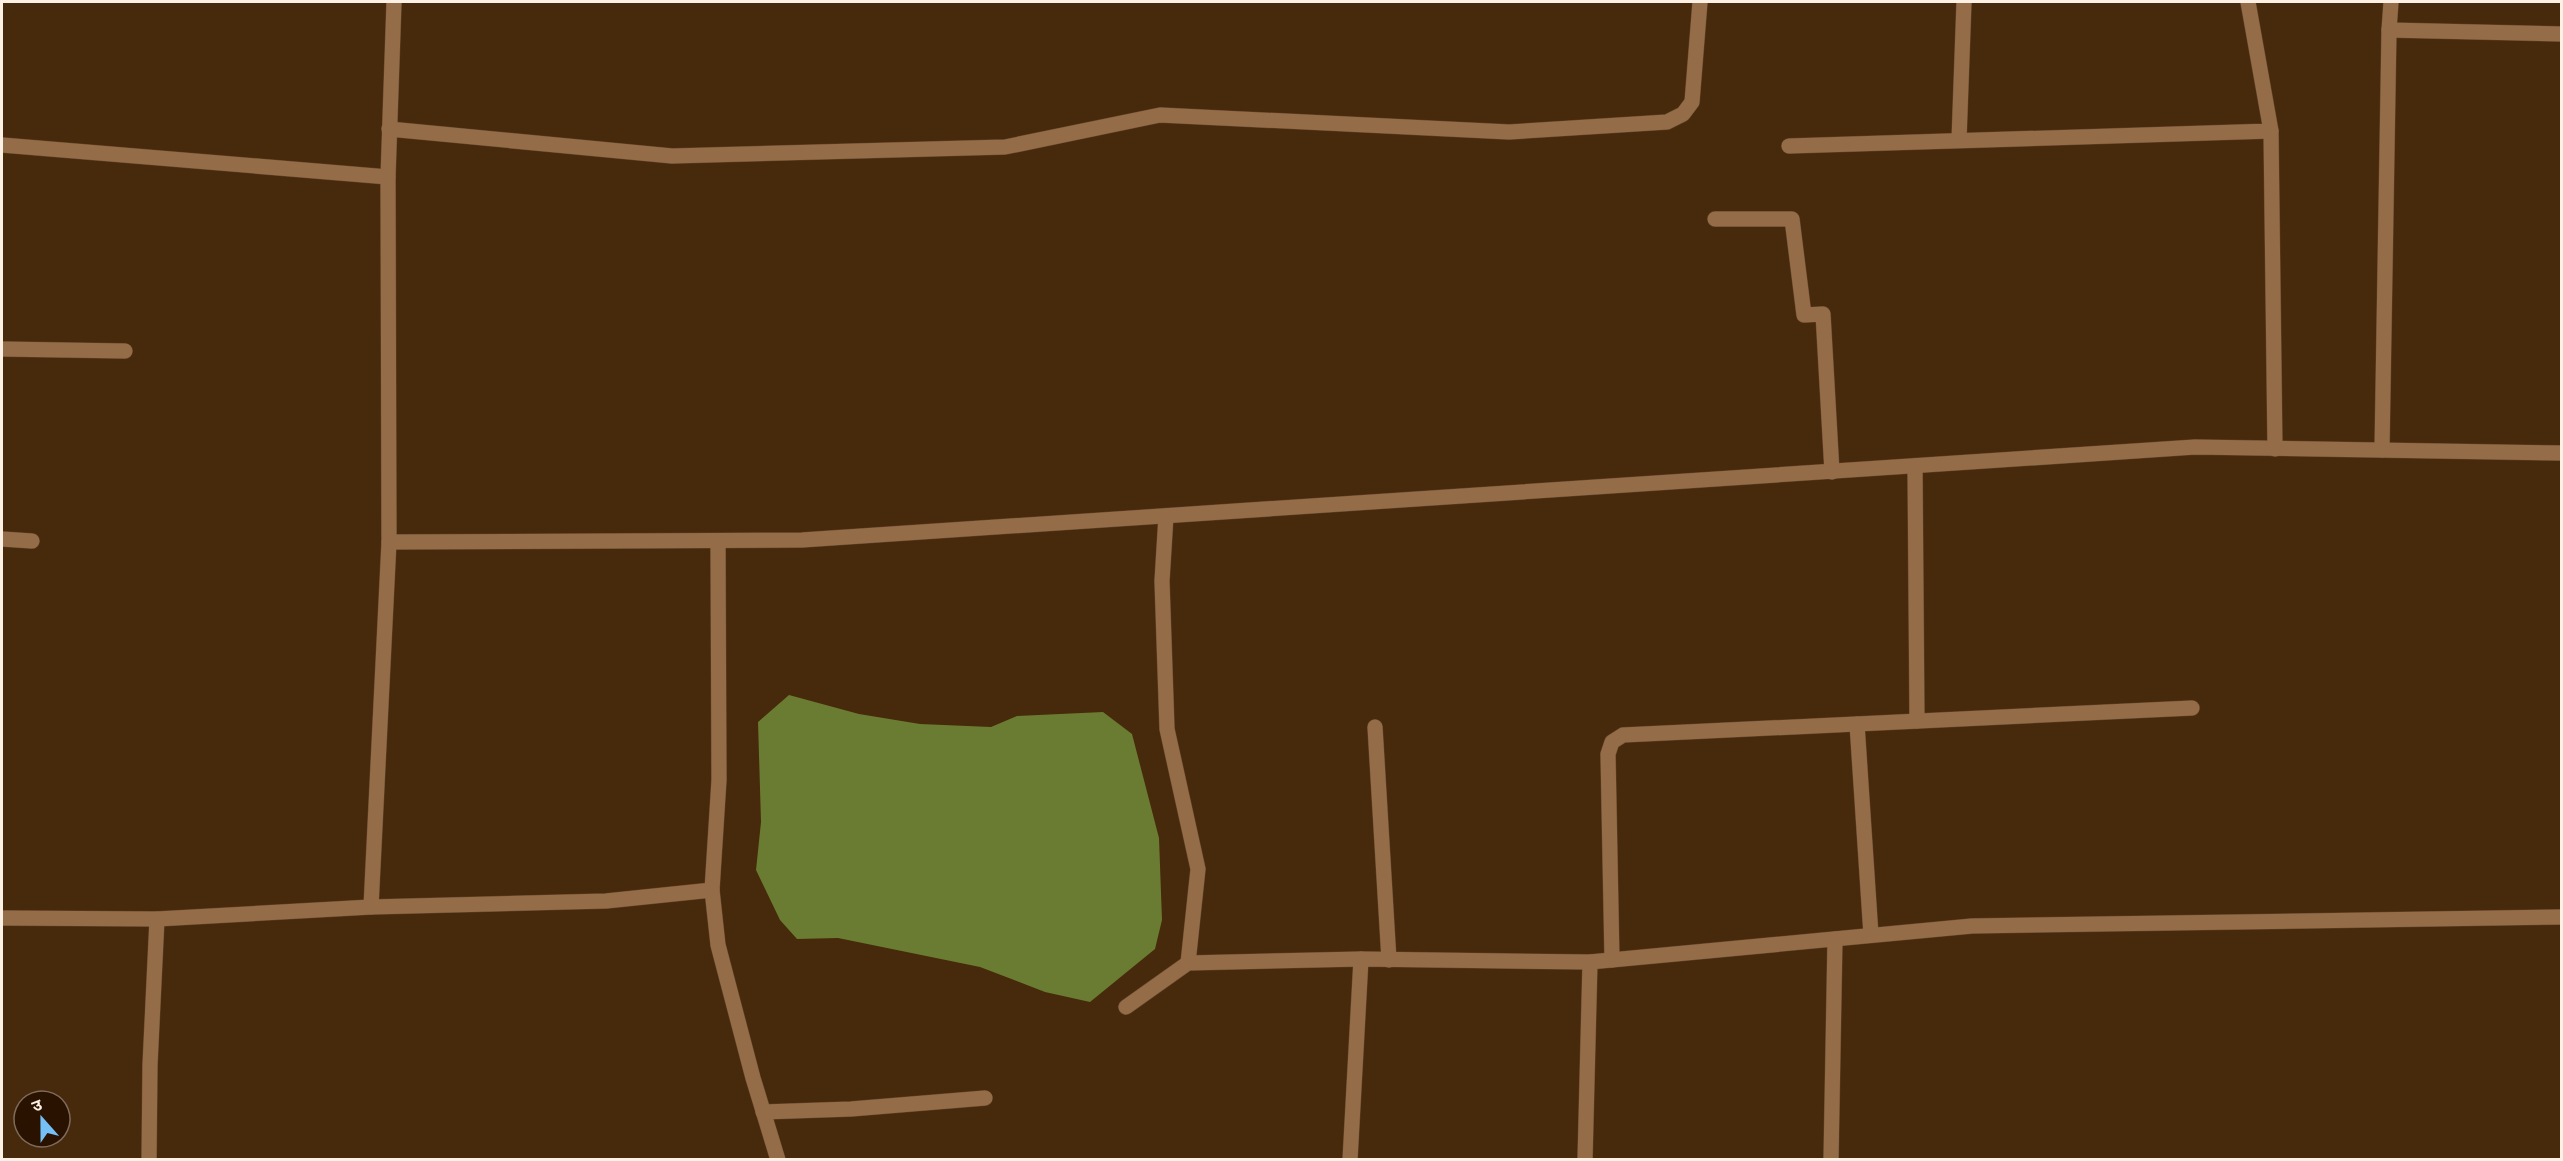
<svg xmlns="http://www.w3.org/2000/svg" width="2563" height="1161" viewBox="0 0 2563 1161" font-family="Montserrat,'Noto Sans Devanagari',sans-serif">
<rect width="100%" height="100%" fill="#47290b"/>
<polygon fill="#6a7c31" points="789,695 859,714 920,724 991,727 1017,716 1103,712 1132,734 1159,838 1162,920 1155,949 1090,1002 1045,992 980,967 838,938 797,939 780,920 756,870 761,822 758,722"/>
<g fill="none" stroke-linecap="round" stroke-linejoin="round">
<g stroke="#60452a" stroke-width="16">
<g id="minor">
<polyline points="394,2 388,177 389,542 802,540 2195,447 2562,453"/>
<polyline points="2389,30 2562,34"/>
<polyline points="389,129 672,156 1005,147 1160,115 1509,132 1667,122 1683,114 1692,102 1700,2"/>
<polyline points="2271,131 2275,449"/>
<polyline points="1959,140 1964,2"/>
<polyline points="2,145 388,177"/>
<polyline points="1789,146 2271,131 2248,2"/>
<polyline points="1715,219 1792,219 1804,315 1823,314 1832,472"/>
<polyline points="2,349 125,351"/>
<polyline points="2382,450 2389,30 2391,2"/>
<polyline points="1915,466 1917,721"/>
<polyline points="1166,516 1162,581 1167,729 1198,869 1188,963"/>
<polyline points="2,539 32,541"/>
<polyline points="1857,724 1871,935"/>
<polyline points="1375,727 1389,960"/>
<polyline points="712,890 718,945 753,1078 778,1160"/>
<polyline points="371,907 389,542"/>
<polyline points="2,918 157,919 371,907 606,901 712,890 719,780 718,542"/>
<polyline points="1612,960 1608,754 1612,742 1623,735 2192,708"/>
<polyline points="1126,1007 1188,963 1361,959 1590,962 1972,926 2562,917"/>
<polyline points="763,1112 851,1109 985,1098"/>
<polyline points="149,1160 150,1065 157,919"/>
<polyline points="1350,1160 1361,959"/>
<polyline points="1585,1160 1590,962"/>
<polyline points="1831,1160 1835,939"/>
</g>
</g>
<use href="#minor" stroke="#956c48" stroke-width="15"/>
</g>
<rect width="2563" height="1161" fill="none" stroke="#fdf0e5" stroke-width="6"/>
<g transform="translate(42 1119) rotate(339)"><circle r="28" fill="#291200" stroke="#7e6b5c" stroke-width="1.5"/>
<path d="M0-4.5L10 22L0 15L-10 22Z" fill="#75c0f6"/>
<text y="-9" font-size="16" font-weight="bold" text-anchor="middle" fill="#fdf0e5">उ</text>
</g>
</svg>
